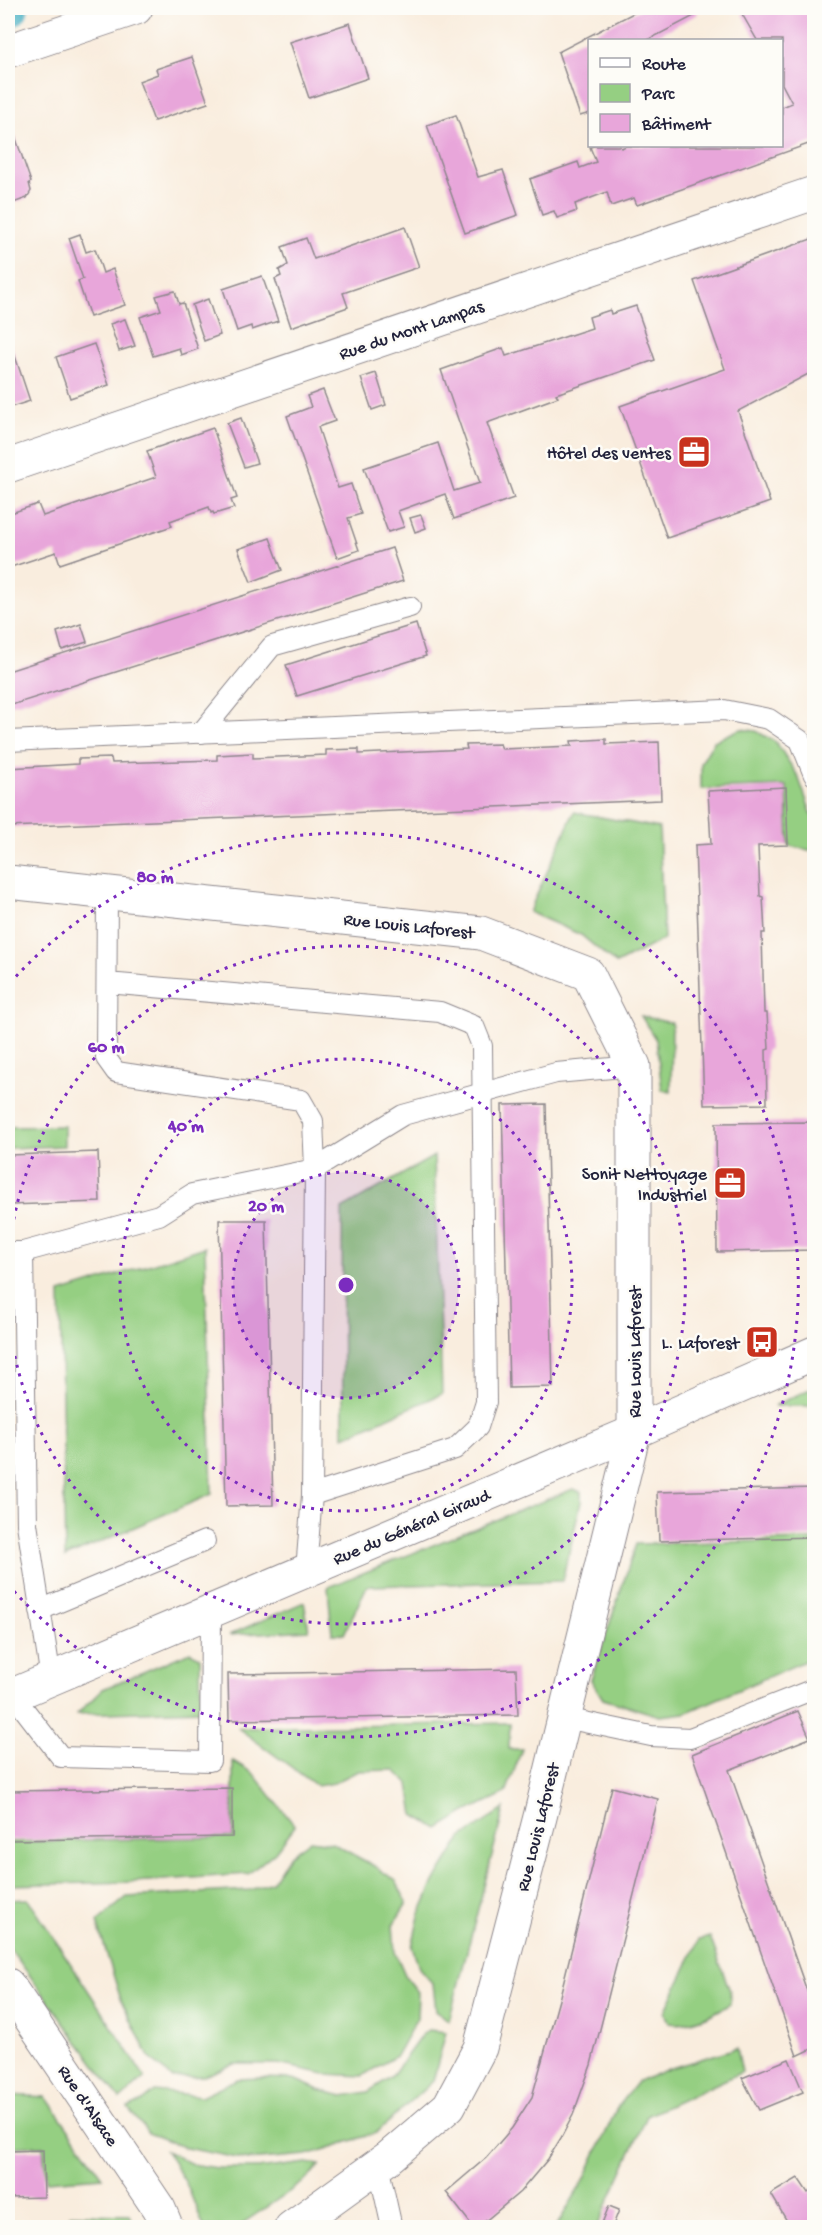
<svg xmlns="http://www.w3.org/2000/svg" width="822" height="2235" viewBox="0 0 822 2235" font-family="'Gochi Hand',sans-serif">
<rect width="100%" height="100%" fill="#fdfcf7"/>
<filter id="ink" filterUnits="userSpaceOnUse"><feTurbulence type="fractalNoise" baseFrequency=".0167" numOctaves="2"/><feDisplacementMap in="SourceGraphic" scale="12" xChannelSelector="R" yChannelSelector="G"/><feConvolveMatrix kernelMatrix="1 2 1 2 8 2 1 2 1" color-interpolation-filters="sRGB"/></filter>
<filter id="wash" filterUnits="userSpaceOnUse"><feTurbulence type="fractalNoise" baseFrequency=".008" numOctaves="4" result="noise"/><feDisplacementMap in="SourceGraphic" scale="24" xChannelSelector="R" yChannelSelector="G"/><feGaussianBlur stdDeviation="1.35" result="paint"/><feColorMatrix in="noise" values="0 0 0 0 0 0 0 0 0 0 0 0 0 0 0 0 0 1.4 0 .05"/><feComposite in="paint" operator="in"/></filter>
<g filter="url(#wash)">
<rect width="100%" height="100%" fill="#f9edde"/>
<g fill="#95cf82" stroke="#5c785e" stroke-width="1.5">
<polygon points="740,729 756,731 776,742 798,776 814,821 814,851 789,846 787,786 701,789 701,763 714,741"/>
<polygon points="574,812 659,828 664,939 616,964 581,935 529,912"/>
<polygon points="641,1016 672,1023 671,1092 662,1090 656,1040"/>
<polygon points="64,1126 64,1146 8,1148 8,1127"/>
<polygon points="434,1156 442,1394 343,1437 342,1209"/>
<polygon points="205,1247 212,1494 65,1557 60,1293"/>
<polygon points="814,1387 814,1406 774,1406"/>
<polygon points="573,1489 581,1492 581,1502 562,1581 367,1586 344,1634 332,1634 328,1587"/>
<polygon points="814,1540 814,1657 685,1713 660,1716 603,1699 591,1680 636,1544"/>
<polygon points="304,1602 309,1630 229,1635"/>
<polygon points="190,1652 200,1657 201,1710 77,1714 103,1689"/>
<polygon points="510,1723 509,1749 522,1749 506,1793 466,1812 438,1829 414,1815 409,1784 394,1770 358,1771 334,1783 317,1786 238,1728"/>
<polygon points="233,1761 253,1773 295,1826 275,1852 248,1874 134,1882 8,1885 8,1842 233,1837"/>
<polygon points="504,1809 449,2021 436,2010 433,1984 419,1968 412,1947 419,1916 434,1882 461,1838"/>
<polygon points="310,1840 332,1843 376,1867 396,1881 407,1903 393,1925 395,1952 406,1977 418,1992 417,2018 396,2056 362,2076 325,2074 278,2064 234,2064 204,2076 172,2078 149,2057 121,2000 97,1922 127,1897 250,1890 272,1882 289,1856"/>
<polygon points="28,1899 145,2077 120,2099 8,1946 8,1900"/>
<path d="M710 1937 730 1991V2004C712 2015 689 2027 669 2023L665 2012 699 1940Z"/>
<polygon points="428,2030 446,2032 433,2081 376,2133 307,2155 248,2160 186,2148 148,2133 128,2108 143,2101 155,2091 201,2096 237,2079 262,2078 294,2079 319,2090 343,2096 368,2092 391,2077 421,2036"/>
<polygon points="737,2048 742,2072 647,2116 597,2227 556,2227 584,2180 618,2106 636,2083 668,2069"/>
<polygon points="8,2095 46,2097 103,2177 46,2181 43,2146 8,2147"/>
<polygon points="166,2151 192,2164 217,2168 265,2168 307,2163 320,2165 305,2181 237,2227 204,2227 186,2183"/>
<polygon points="71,2214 129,2215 135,2227 69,2227"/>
</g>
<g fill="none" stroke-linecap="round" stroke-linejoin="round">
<polyline stroke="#44afc3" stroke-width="39" points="8,8 9,8"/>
</g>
<g id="blocks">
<g fill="#e8a6da">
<polygon points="643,8 695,8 698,14 648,40 590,40 590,113 580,116 558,52"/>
<polygon points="742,8 813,8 814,142 637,205 634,198 611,206 607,192 575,204 577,211 557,218 554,211 542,215 530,179 578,162 580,168 596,162 590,147 594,146 620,146 621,148 626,146 782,146 782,107 792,103 782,84 782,40 757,40 742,14 745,13"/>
<polygon points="350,23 368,78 309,98 290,42"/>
<polygon points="192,57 208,103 154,121 139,81 158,74 156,69"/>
<polygon points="456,115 478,177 503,170 518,215 465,233 427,125"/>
<polygon points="15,136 31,182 29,183 31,191 27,198 8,205 8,138"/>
<polygon points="405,227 419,267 343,293 348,307 291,327 275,279 281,276 279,270 288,265 282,247 306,238 314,259"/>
<polygon points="80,234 86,252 95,249 103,273 113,269 125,305 90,317 78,281 83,279 69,238"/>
<polygon points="814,238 814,371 738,411 770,502 667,538 620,406 725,369 694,281"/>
<polygon points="262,276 278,321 252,330 251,326 237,331 223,289"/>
<polygon points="175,291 179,304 183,303 198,349 181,355 179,348 153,356 140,317 161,310 156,296"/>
<polygon points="208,299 220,335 204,341 192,305"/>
<polygon points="636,306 655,360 556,394 558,397 487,423 514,498 454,519 445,494 398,511 404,527 388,532 364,468 438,443 454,491 480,483 441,370 503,348 506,356 592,328 589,317 610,310 611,314"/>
<polygon points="125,319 135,346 119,351 110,324"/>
<polygon points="8,335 30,401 8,408"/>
<polygon points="94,344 109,385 70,398 56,357"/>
<polygon points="376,373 386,405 372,410 361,378"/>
<polygon points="323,390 335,421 318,427 338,488 351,484 361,514 348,518 359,550 337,558 287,416 311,407 307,396"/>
<polygon points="241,418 257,463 244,467 227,423"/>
<polygon points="213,428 237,498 231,500 234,508 214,514 213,512 211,513 209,507 170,521 172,526 60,564 56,552 8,568 8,514 38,504 43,516 156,477 147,451"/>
<polygon points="421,515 426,528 415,532 410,518"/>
<polygon points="270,538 282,570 251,582 238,549"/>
<polygon points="392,548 403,581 15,704 14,703 8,705 8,671"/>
<polygon points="81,624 87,642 62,650 57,632"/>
<polygon points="416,624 426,656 297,696 286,665"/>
<polygon points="606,739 606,744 659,742 661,800 8,827 8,768 78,764 78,759 111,758 112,763 217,760 217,755 253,753 253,758 326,755 326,750 359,749 359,754 467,749 466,745 500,744 502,749 572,746 571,741"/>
<polygon points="786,787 788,845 758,846 760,896 763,897 765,933 762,933 764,1013 767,1013 769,1049 766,1050 767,1104 704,1105 695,845 711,844 708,791"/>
<polygon points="546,1104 553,1387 509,1388 502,1105"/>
<polygon points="814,1122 814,1250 717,1252 716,1123"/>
<polygon points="98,1152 100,1202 8,1205 8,1155"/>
<polygon points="219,1220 266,1220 273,1505 226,1506"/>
<polygon points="814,1488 814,1537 659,1541 657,1492"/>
<polygon points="516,1669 518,1715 229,1720 228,1674"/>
<polygon points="798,1711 810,1738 729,1770 814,2011 814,2048 797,2056 692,1754"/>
<polygon points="612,1787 658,1799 591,2065 573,2115 561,2138 548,2159 520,2192 477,2228 474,2228 446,2192 486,2158 512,2128 532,2097 560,1996"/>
<polygon points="232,1788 232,1837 8,1840 8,1791"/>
<polygon points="789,2059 803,2092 759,2110 742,2078"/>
<polygon points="43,2150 44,2197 8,2198 8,2151"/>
<polygon points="798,2178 808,2193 814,2188 814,2228 791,2228 771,2194"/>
<polygon points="609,2206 619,2210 612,2228 600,2228"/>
</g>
</g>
</g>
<g filter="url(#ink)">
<use href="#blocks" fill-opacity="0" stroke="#8e888c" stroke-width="1.5"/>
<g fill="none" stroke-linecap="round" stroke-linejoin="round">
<g stroke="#8e888c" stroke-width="22">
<g id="lane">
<polyline points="201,733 272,646 410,607"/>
<polyline points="8,741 724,710 769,719 800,740 814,775"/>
<polyline points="107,983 440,1012 474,1026 482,1046 486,1402 478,1427 455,1449 312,1495 315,1169 313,1121 301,1100 116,1072 106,1058 107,892"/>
<polyline points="8,1252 23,1252 159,1215 192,1194 315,1169 403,1115 556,1073 634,1066"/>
<polyline points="23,1252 27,1524 51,1679"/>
<polyline points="306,1571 312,1495"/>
<polyline points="40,1610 205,1541"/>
<polyline points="13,1695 61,1757 210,1761 211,1611"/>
<polyline points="565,1718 651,1736 690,1738 814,1689"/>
<polyline points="378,2165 392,2228"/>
</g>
</g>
<g stroke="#8e888c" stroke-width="35">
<g id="street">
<polyline points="8,51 136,8"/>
<polyline points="8,466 814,193"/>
<polyline points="8,882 481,933 588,974 634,1066 634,1432 540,1817 480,2048 449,2106 388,2158 291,2228"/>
<polyline points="8,1697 634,1432 814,1353"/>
<polyline points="8,1985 159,2209 167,2228"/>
</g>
</g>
<use href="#lane" stroke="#fff" stroke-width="20"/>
<use href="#street" stroke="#fff" stroke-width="33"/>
</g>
</g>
<circle cx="346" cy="1285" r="113" fill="#7b2cbf" fill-opacity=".12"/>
<g fill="none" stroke="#7b2cbf" stroke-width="3" stroke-dasharray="3 6">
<circle cx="346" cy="1285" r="113"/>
<circle cx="346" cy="1285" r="226"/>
<path d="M8 1264A339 339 0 1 1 8 1306"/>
<path d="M10 983A452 452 0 1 1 10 1587"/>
</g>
<defs>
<g id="office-square" transform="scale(1.725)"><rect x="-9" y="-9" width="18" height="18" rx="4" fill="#c8321e" stroke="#fdfcf7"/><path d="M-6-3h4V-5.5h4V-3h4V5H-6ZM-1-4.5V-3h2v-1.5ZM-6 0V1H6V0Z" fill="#fff"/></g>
<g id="bus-square" transform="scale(1.725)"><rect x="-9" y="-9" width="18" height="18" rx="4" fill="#c8321e" stroke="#fdfcf7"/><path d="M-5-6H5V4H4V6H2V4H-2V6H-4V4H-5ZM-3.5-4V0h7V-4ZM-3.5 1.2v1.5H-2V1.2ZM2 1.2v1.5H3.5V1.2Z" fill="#fff"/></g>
</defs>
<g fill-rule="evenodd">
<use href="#office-square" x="694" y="452"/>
<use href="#office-square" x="730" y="1183"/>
<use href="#bus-square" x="762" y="1342"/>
</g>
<g text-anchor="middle" stroke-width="5" stroke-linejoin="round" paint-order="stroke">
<g font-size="18" fill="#22223b" stroke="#fdfcf7">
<text transform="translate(411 329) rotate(-19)" y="6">Rue du Mont Lampas</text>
<text transform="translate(409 925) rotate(6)" y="6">Rue Louis Laforest</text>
<text transform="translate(634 1352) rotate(-90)" y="6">Rue Louis Laforest</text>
<text transform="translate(411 1526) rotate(-23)" y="6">Rue du Général Giraud</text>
<text transform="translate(537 1827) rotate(-76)" y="6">Rue Louis Laforest</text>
<text transform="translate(89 2105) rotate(56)" y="6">Rue d'Alsace</text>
</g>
<g font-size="18" fill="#22223b" stroke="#fdfcf7" text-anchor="end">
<text x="671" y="458">Hôtel des ventes</text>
<text x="707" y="1179">Sonit Nettoyage<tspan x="707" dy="21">Industriel</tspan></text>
<text x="739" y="1348">L. Laforest</text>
</g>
</g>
<circle cx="346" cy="1285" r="9" fill="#7b2cbf" stroke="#fdfcf7" stroke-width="3"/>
<g font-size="18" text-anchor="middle" font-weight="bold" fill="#7b2cbf" stroke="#fdfcf7" stroke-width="5" stroke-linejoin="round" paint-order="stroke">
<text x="155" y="882">80 m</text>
<text x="106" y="1052">60 m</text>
<text x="186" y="1131">40 m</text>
<text x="266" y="1211">20 m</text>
</g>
<rect width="822" height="2235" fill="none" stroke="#fdfcf7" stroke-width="30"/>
<rect x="588" y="39" width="195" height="108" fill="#fdfcf7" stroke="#a5a5ac" stroke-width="1.5"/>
<rect x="600" y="58" width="30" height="9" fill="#ffffff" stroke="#a5a5ac" stroke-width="1.5"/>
<text x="642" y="69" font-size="18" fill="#22223b">Route</text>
<rect x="600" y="84" width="30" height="18" fill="#95cf82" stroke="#a5a5ac" stroke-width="1.5"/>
<text x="642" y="99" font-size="18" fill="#22223b">Parc</text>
<rect x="600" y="114" width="30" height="18" fill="#e8a6da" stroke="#a5a5ac" stroke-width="1.5"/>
<text x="642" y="129" font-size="18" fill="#22223b">Bâtiment</text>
</svg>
